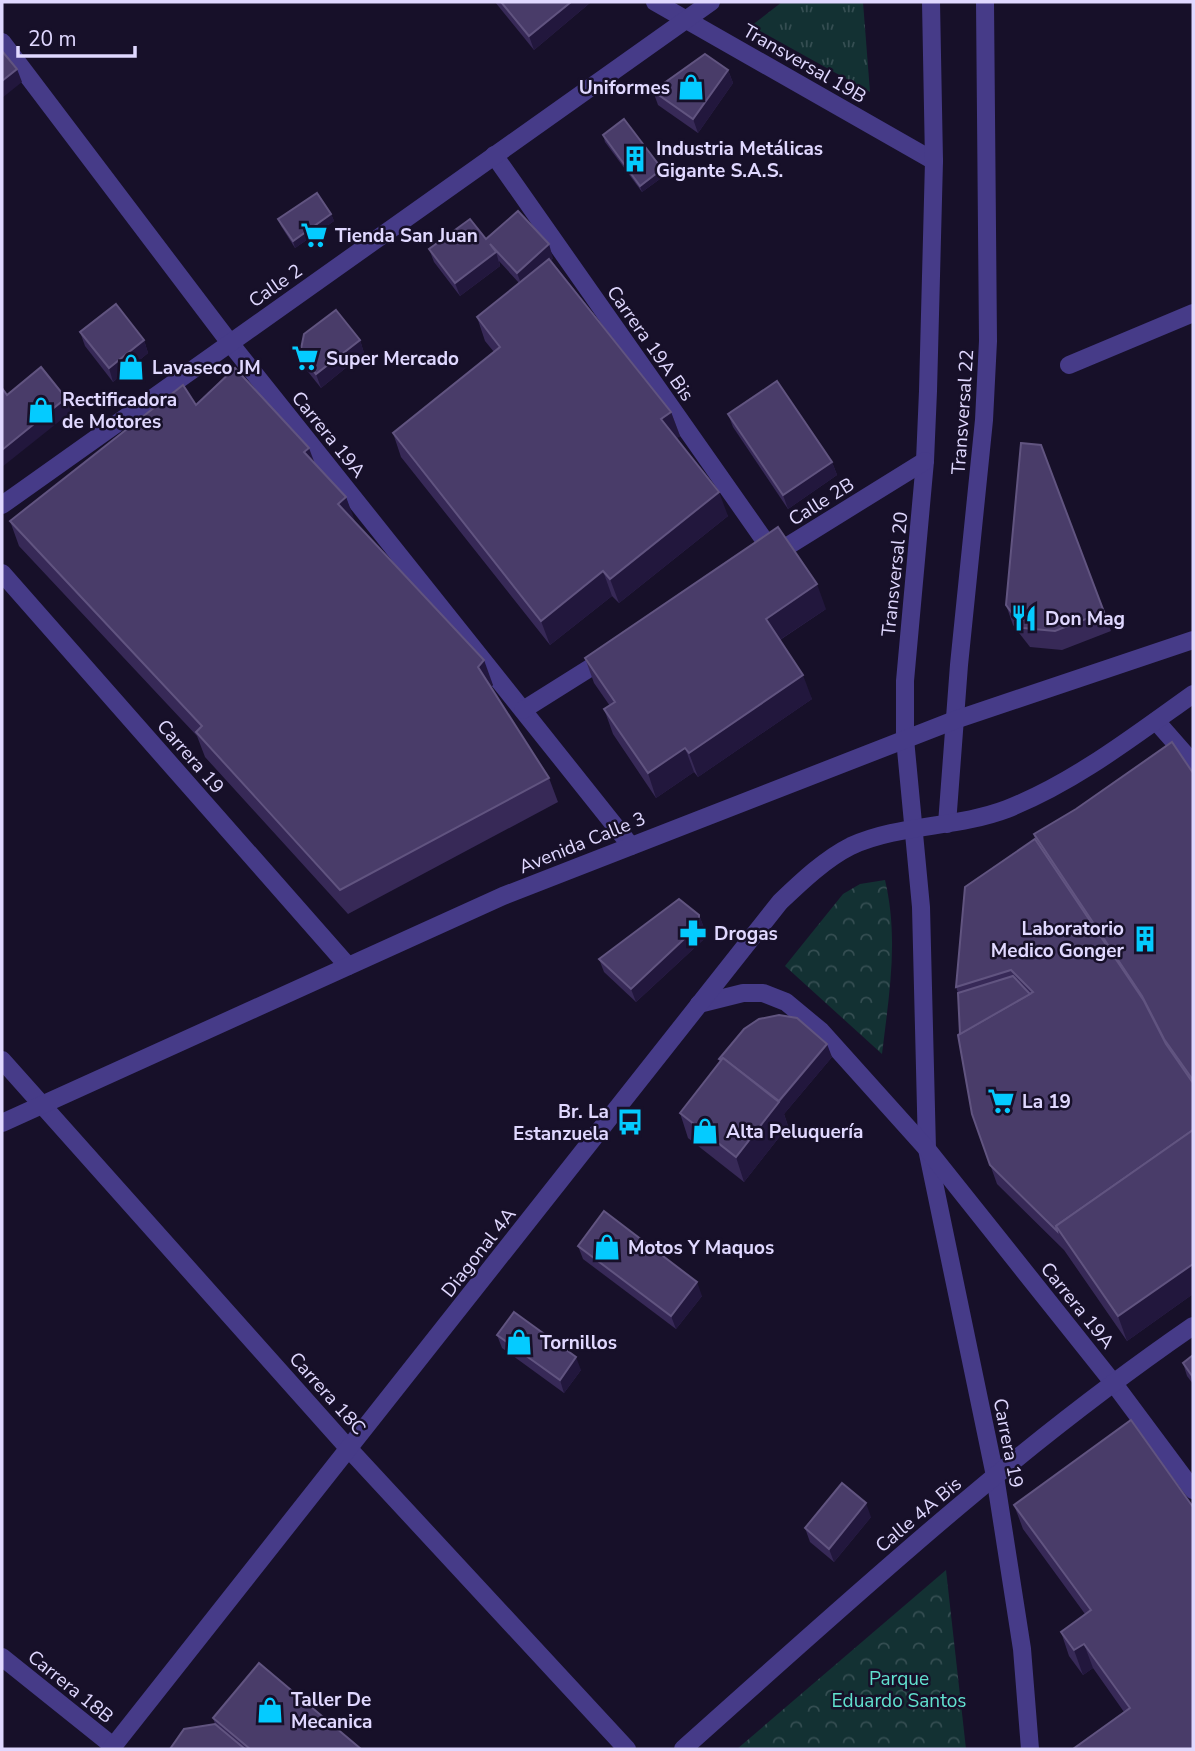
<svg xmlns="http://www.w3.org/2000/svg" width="1195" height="1751" viewBox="0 0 1195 1751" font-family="'Nunito Sans',sans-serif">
<defs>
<pattern id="grass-tufts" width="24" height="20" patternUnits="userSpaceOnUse" patternTransform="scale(1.75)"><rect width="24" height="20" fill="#133133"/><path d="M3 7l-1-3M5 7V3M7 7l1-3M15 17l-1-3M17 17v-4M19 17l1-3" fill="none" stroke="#354e52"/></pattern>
<pattern id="park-crowns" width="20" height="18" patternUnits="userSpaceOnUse" patternTransform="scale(1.75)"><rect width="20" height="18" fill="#133133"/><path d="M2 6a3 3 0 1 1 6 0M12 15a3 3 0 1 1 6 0" fill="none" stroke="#354e52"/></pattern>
</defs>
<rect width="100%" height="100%" fill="#171029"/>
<polygon fill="url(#grass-tufts)" points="782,2 863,2 870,92 751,26"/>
<g fill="url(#park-crowns)">
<path d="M885 880C899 939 889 995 882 1054L785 966 843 894 860 884Z"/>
<polygon points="946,1570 966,1749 737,1749"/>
</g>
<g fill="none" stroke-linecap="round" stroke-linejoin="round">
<g stroke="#463b88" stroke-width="18">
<polyline points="655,2 934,161"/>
<polyline points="931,2 934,161 928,391 925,461 905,681 905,739 921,907 927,1149 995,1476 1022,1649 1030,1749"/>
<polyline points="2,42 230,343 631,846"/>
<polyline points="494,155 774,554"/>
<polyline points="1069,365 1193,313"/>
<polyline points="2,505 711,2"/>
<polyline points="770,557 925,461"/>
<polyline points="2,573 348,966"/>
<polyline points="523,710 609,656"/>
<polyline points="1156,721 1193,763"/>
<polyline points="947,824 959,665 984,420 988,341 985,2"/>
<polyline points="699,1004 743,993 763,993 786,1002 821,1031 927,1149 1115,1385 1193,1490"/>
<polyline points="2,1060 349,1449 627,1749"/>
<polyline points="2,1123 503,896 955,720 1193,640"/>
<polyline points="2,1657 113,1746"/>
<path d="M111 1749 780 902C801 882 825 859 851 846 899 824 957 828 1007 809 1075 782 1134 736 1193 694"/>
<path d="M683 1749C848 1602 1011 1451 1193 1326"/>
</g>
</g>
<g fill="#372957">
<polygon points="495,2 591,2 534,50"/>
<polygon points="728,70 733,83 698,133 658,105 653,91"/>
<polygon points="603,135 662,169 664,176 642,192 605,142"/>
<polygon points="331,214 334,221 295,248 281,226 278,219"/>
<polygon points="486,239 553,258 551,260 671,412 680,436 677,438 728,516 619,603 612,596 550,645 401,457 393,433 494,352 485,341 477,317 519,283 499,261 500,266 460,296 434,262 429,249"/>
<polygon points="80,332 144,340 148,353 113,382 85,346"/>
<polygon points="360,340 364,353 321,388 305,368 300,354"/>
<polygon points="196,405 315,464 346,497 354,521 493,685 491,687 549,778 558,802 348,914 205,757 197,736 19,546 10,521"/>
<polygon points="728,414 832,462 837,475 788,509 733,427"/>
<polygon points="1041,445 1111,631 1062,650 1030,647 1013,625 1006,605"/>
<polygon points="826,609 780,640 812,699 698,777 694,772 656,798 613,734 604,709 610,706 594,683 585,658"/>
<polygon points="1193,773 1193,1294 1127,1341 1064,1250 997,1184 972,1114 960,1034 958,993 956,987 1035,839 1034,834"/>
<polygon points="699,915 704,928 704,939 636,1002 604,972 599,959"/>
<polygon points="832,1057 784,1114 788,1126 744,1182 688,1138 680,1113 720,1062 719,1059"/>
<polygon points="578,1246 702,1296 676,1329 583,1259"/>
<polygon points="497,1335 581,1370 564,1393 502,1348"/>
<polygon points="1193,1355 1193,1384 1187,1376 1183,1363"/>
<polygon points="1014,1505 1193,1749 1124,1712 1093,1668 1083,1675 1069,1656 1061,1632 1085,1614 1023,1529"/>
<polygon points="871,1517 834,1562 810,1542 805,1528"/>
<polygon points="213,1718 361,1749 170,1749 215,1724"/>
</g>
<g fill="#22173d">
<polygon points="571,2 591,2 534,50 529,36"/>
<polygon points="17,69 22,82 2,98 2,81"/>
<polygon points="728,70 733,83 698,133 693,119"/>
<polygon points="662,169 664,176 642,192 640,186"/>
<polygon points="331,214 334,221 295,248 293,241"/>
<polygon points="549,244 553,258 522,286 517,273"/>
<polygon points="496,252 500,266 460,296 455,283"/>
<polygon points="144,340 148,353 113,382 109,368"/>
<polygon points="360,340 364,353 321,388 316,374"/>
<polygon points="66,398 71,412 2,467 2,450"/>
<polygon points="671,412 680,436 670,444 661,419"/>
<polygon points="309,448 318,472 304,452"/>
<polygon points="832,462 837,475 788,509 783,495"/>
<polygon points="719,492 728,516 619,603 610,579"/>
<polygon points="346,497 355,521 338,504"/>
<polygon points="603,571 612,596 550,645 541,621"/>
<polygon points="817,584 826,609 775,643 766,619"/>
<polygon points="484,660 493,685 487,691 478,667"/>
<polygon points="803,675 812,699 698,777 689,753"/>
<polygon points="685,748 694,772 656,798 648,773"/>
<polygon points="699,915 704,928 704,939 636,1002 631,989"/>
<polygon points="827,1044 832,1057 784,1114 788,1126 744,1182 736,1157 775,1106"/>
<polygon points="1193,1264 1193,1294 1127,1341 1118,1316"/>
<polygon points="697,1282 702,1296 676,1329 671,1316"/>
<polygon points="576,1357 581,1370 564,1393 560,1380"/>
<polygon points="866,1503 871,1517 834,1562 829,1549"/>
<polygon points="1084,1644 1093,1668 1083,1675 1074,1650"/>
</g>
<g fill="#493c69" stroke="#615480" stroke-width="2">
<polygon points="501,2 571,2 529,36"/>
<polygon points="2,51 17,69 2,81"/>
<polygon points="705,54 728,70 693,119 653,91"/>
<polygon points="624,119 662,169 640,186 603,135"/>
<polygon points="317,193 331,214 293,241 278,219"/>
<polygon points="518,211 549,244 517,273 490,244 496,252 455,283 429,249 470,219 486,239"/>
<polygon points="549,259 671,412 661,419 719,492 610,579 603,571 541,621 393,433 500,347 477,317"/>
<polygon points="116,304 144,340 109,368 80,332"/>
<polygon points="336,310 360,340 316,374 300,354 304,334"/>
<polygon points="41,367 66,398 2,450 2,388 7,395"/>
<polygon points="235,368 309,448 304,452 346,497 338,504 484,660 478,667 549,778 340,890 196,732 202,726 10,521 183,385 196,405"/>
<polygon points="777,381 832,462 783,495 728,414"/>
<polygon points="1021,443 1041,445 1104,612 1055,631 1023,628 1006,605"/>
<polygon points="778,527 817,584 766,619 803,675 689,753 685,748 648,773 604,709 615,702 585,658"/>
<polygon points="1172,742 1193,773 1193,1080 1164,1039 1142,996 1034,834 1076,809"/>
<polygon points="1035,839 1144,1001 1166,1044 1193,1083 1193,1130 1056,1226 1057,1231 990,1165 972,1114 958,1035 1033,992 1011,970 956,987 965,887"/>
<polygon points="679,899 699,915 699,925 631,989 599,959"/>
<polygon points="1013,976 1030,994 960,1034 958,993"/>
<polygon points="779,1015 797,1018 827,1044 779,1101 723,1058 721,1060 719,1059 744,1029 759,1019"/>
<polygon points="723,1058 779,1102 736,1157 680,1113"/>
<polygon points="1193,1130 1193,1264 1118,1316 1056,1226"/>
<polygon points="604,1211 697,1282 671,1316 578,1246"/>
<polygon points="514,1312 576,1357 560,1380 497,1335"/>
<polygon points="1193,1355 1193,1381 1192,1376 1183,1363"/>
<polygon points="1131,1420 1193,1507 1193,1749 1073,1749 1130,1708 1084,1644 1074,1650 1061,1632 1091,1610 1014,1505"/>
<polygon points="842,1483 866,1503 829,1549 805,1528"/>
<polygon points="259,1663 361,1749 250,1749 213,1718"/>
<polygon points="215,1724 245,1749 170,1749 184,1729"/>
</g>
<defs>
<g id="shop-bare" transform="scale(2.1)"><path d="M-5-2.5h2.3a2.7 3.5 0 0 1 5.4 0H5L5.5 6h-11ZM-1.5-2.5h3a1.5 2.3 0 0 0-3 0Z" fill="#04cbff" stroke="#171029" stroke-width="2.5" paint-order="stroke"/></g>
<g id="building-bare" transform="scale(2.1)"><path d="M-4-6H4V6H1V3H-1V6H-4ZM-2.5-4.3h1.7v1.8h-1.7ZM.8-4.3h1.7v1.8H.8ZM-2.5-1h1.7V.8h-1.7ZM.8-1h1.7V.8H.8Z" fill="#04cbff" stroke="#171029" stroke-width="2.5" paint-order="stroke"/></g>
<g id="supermarket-bare" transform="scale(2.1)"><path d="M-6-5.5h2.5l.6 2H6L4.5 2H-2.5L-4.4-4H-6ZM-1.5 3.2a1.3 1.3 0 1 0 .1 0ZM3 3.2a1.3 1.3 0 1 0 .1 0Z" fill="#04cbff" stroke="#171029" stroke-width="2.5" paint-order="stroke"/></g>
<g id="restaurant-bare" transform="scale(2.1)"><path d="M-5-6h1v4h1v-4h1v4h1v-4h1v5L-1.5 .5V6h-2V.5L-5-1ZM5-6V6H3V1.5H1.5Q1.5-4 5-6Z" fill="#04cbff" stroke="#171029" stroke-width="2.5" paint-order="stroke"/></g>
<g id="pharmacy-bare" transform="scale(2.1)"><path d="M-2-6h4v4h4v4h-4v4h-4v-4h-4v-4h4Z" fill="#04cbff" stroke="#171029" stroke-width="2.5" paint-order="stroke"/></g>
<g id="bus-bare" transform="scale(2.1)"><path d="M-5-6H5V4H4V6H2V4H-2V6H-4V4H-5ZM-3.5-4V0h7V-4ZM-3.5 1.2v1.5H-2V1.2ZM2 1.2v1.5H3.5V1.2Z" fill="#04cbff" stroke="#171029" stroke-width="2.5" paint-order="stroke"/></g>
</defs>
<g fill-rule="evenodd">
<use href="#shop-bare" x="691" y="87"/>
<use href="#building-bare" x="635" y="159"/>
<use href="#supermarket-bare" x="314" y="235"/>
<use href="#supermarket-bare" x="305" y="358"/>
<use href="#shop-bare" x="131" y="367"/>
<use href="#shop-bare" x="41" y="410"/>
<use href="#restaurant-bare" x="1024" y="618"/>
<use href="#pharmacy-bare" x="693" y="933"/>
<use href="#building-bare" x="1145" y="939"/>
<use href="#supermarket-bare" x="1001" y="1101"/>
<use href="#bus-bare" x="630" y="1122"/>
<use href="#shop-bare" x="705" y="1131"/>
<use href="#shop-bare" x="607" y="1247"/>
<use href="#shop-bare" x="519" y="1342"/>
<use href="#shop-bare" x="270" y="1710"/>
</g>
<g text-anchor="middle" stroke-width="5" stroke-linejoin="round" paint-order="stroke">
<g font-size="19" fill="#e0d8ff" stroke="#171029">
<text transform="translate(805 63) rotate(30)" y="7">Transversal 19B</text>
<text transform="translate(275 285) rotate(-35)" y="7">Calle 2</text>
<text transform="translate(651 343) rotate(55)" y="7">Carrera 19A Bis</text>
<text transform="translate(962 412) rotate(-86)" y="7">Transversal 22</text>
<text transform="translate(329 434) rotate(51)" y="7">Carrera 19A</text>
<text transform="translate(821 501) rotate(-32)" y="7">Calle 2B</text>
<text transform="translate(894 574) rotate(-84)" y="7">Transversal 20</text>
<text transform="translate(191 756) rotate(49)" y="7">Carrera 19</text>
<text transform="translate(582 842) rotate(-22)" y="7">Avenida Calle 3</text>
<text transform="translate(478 1252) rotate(-52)" y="7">Diagonal 4A</text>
<text transform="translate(1078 1305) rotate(51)" y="7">Carrera 19A</text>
<text transform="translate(328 1393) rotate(48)" y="7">Carrera 18C</text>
<text transform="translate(1009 1443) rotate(79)" y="7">Carrera 19</text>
<text transform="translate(918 1514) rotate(-40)" y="7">Calle 4A Bis</text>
<text transform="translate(71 1686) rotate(39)" y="7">Carrera 18B</text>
</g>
<g font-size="19" font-weight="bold" fill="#e0d8ff" stroke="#171029" text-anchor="start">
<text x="670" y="94" text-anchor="end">Uniformes</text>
<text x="656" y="155">Industria Metálicas<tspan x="656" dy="22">Gigante S.A.S.</tspan></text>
<text x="335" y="242">Tienda San Juan</text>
<text x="326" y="365">Super Mercado</text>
<text x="152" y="374">Lavaseco JM</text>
<text x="62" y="406">Rectificadora<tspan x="62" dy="22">de Motores</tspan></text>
<text x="1045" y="625">Don Mag</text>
<text x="1124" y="935" text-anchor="end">Laboratorio<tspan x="1124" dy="22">Medico Gonger</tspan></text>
<text x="714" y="940">Drogas</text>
<text x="1022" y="1108">La 19</text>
<text x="609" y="1118" text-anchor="end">Br. La<tspan x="609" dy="22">Estanzuela</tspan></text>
<text x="726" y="1138">Alta Peluquería</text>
<text x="628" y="1254">Motos Y Maquos</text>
<text x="540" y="1349">Tornillos</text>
<text x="291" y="1706">Taller De<tspan x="291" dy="22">Mecanica</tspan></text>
</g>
<g font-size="19" fill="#61e1cf" stroke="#171029">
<text x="899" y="1685">Parque<tspan x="899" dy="22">Eduardo Santos</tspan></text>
</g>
</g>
<rect width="1195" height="1751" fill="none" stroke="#e0d8ff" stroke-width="7"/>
<path d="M18 46v10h117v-10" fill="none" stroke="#e0d8ff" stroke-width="3.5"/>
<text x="28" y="46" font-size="21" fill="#e0d8ff" stroke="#171029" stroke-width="5" paint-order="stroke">20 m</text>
</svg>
